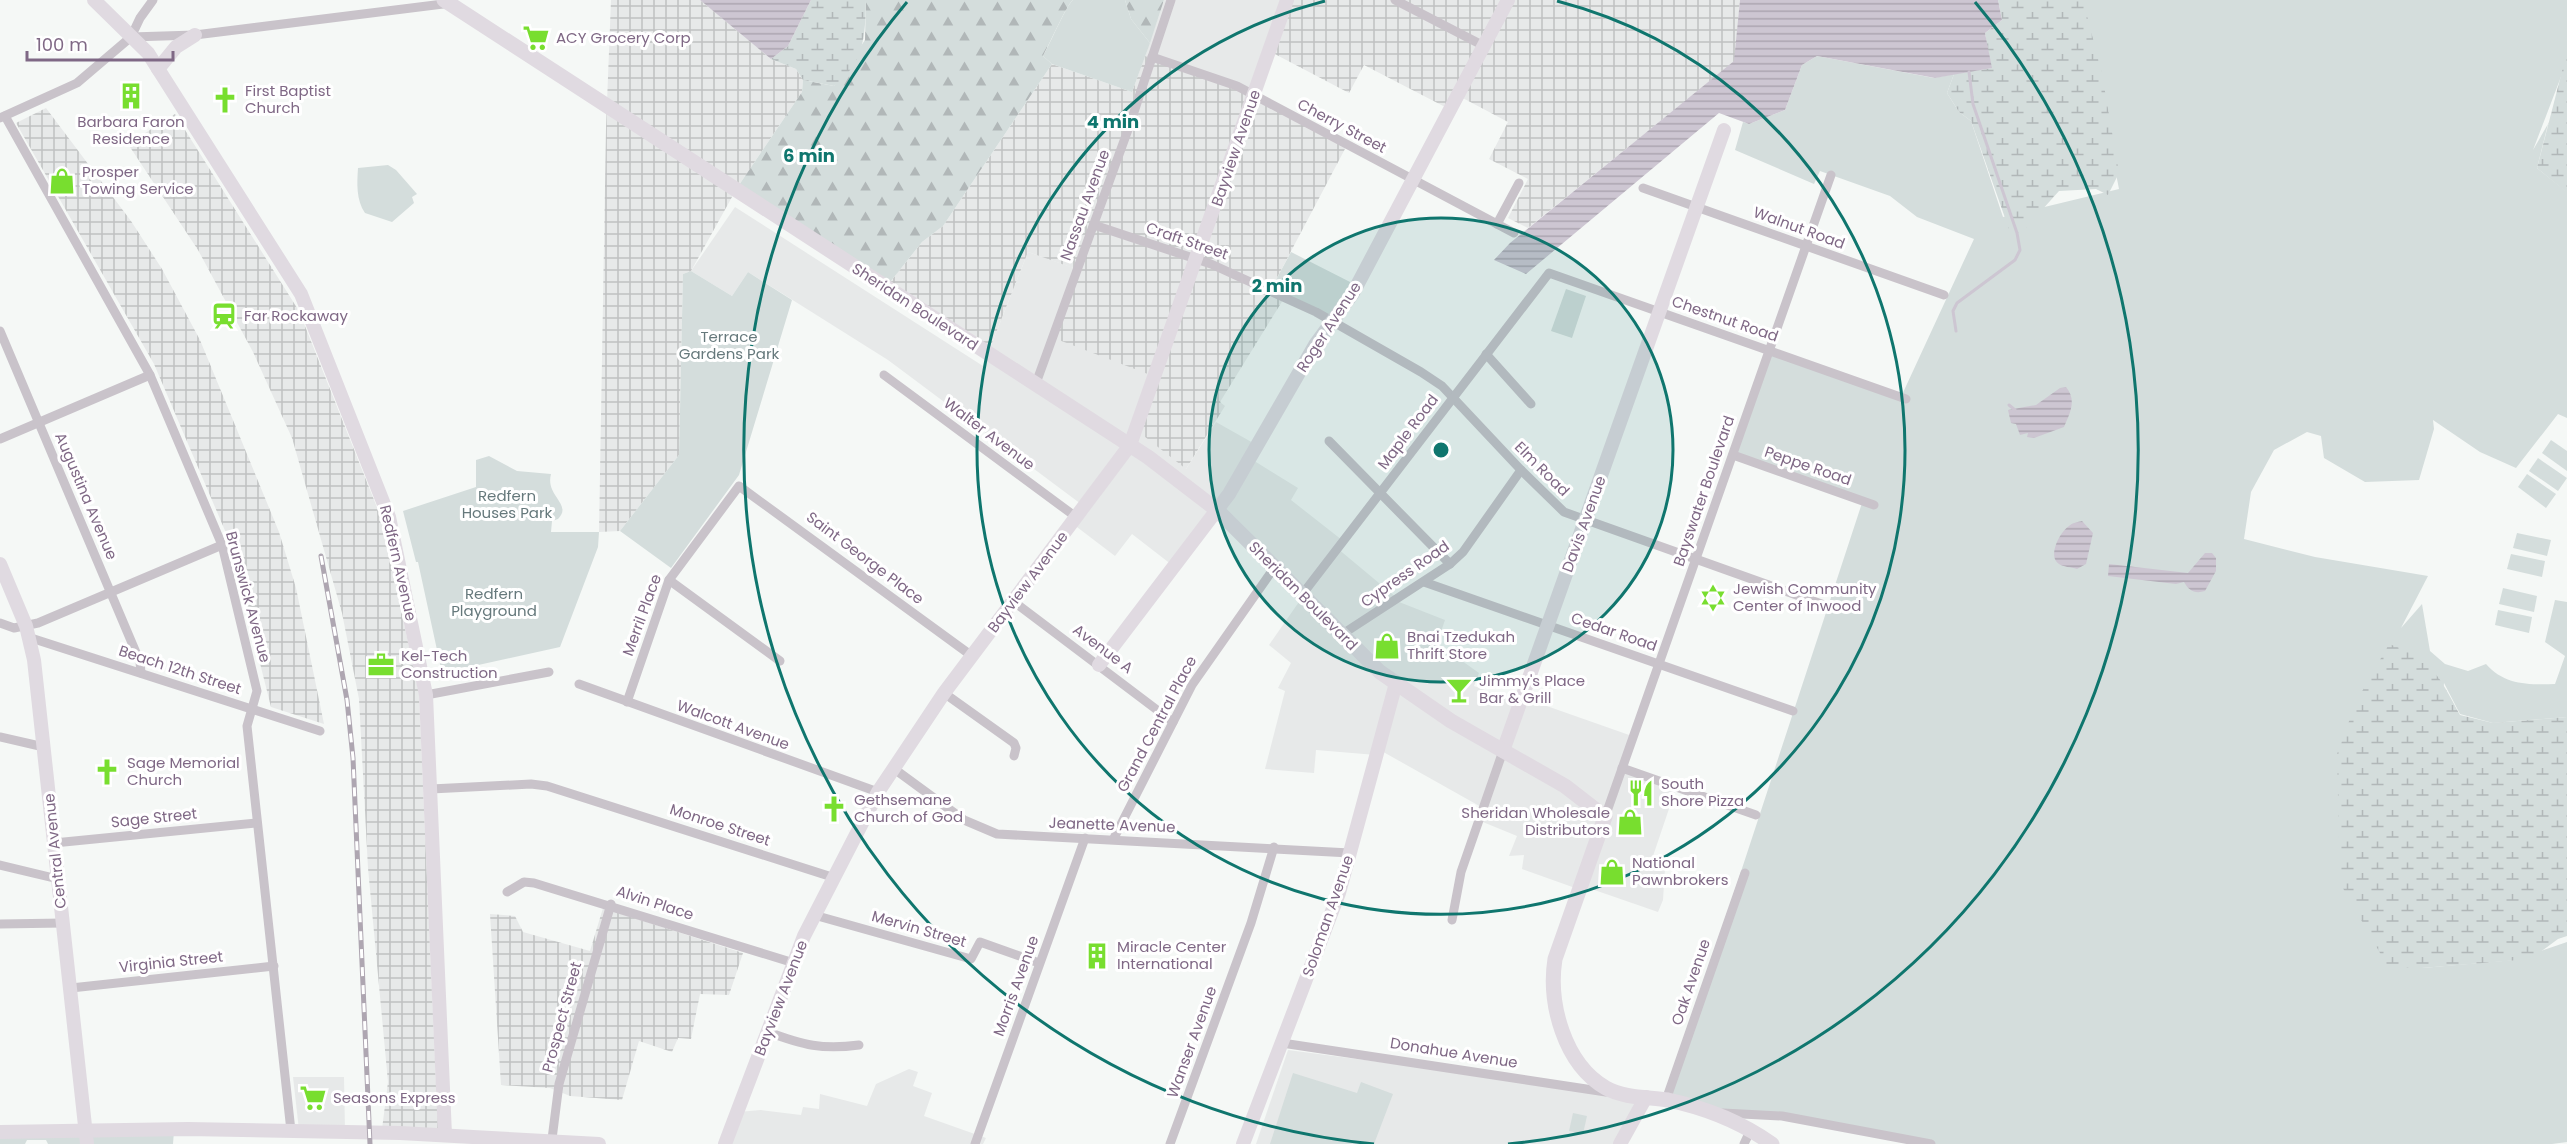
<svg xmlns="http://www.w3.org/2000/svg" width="2567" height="1144" viewBox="0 0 2567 1144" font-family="Poppins,sans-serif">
<defs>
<pattern id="industrial-grid" width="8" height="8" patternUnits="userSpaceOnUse" patternTransform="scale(1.5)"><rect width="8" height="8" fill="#e7e9e9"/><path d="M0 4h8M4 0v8" fill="none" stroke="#c0c1c2"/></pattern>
<pattern id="forest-firs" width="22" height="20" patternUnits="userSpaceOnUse" patternTransform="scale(1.5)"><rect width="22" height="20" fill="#d4dddc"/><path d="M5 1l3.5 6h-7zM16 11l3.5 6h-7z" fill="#b1b7b8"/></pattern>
<pattern id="wetland-marsh" width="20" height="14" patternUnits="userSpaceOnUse" patternTransform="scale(1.5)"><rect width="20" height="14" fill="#d4dddc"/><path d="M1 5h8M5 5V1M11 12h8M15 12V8" fill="none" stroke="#b1b7b8"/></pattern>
<pattern id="water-rules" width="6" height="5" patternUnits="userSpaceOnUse" patternTransform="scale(1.5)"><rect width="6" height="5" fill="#cdc6d2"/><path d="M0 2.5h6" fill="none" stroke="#aca5b0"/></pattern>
</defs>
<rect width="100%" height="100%" fill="#f5f8f6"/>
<g fill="#e7e9e9">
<polygon points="1164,0 1286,0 1253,98 1145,56"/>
<polygon points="735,207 983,366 1028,252 1077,269 1154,376 1186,469 1216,422 1255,444 1248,457 1298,488 1291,500 1342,540 1337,548 1397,598 1394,600 1445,620 1437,643 1479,673 1474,686 1519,703 1521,697 1632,736 1621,769 1676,788 1651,862 1665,868 1663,900 1658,912 1580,885 1578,889 1522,869 1524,855 1509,856 1517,836 1478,820 1483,808 1378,749 1376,755 1316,750 1314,773 1265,769 1285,691 1278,688 1291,663 1269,645 1301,599 1214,510 1172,565 1132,534 1115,556 1069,521 1081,504 888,360 748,272 732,296 691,271"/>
<polygon points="1288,1050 1646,1097 1620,1144 1256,1144"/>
<polygon points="909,1069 918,1072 913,1086 932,1093 924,1116 986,1138 983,1144 726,1144 738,1112 761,1110 801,1115 803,1107 819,1109 820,1094 867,1106 876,1084"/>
<polygon points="293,1077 344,1077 345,1131 299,1130"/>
</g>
<g fill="url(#industrial-grid)">
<polygon points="611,0 700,0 771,59 796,69 803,80 802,92 737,188 691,271 683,274 679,455 620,531 599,532 606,128"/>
<polygon points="1286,0 1740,0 1735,61 1528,228 1508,218 1528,179 1489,159 1508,122 1457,95 1449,109 1364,65 1349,93 1269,51"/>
<polygon points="1145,56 1236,87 1346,147 1269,293 1283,300 1220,402 1225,406 1186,469 1135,429 1153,376 1051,337 1076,269 1028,252 988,353 887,286 922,242 943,226 1052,64 1132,92"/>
<polygon points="46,108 131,221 162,269 200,340 279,532 296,588 324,724 271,707 229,540 154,364 16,123"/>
<polygon points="175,114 299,311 382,520 419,694 438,1129 382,1129 388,1082 368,868 359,699 342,613 292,438 253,352 198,250 128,144"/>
<polygon points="603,908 743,953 729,995 700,994 691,1039 678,1038 672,1052 639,1041 622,1100 570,1096 550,1088 501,1085 490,914 515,916 523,932 590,951"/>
</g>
<g fill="#d4dddc">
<path d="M1073 0H1125L1131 19 1150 43 1132 92 1052 64 1043 56C1049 46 1067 4 1073 0Z"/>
<path d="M2082 0H2567V61L2533 150 2548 124 2537 168 2567 192V418L2558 414 2516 468 2480 452 2433 420 2434 429 2419 480 2365 482 2324 458 2321 436 2307 432 2274 450 2251 492 2244 539 2315 557 2428 576 2401 628 2422 604 2430 651 2445 664 2468 671 2486 664C2504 685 2529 685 2555 684L2565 656 2545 642 2555 600 2567 602V717L2493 723 2460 714 2444 683 2422 968 2514 960 2567 942V1142L2552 1144H1929L1769 1115 1716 1113 1666 1100 1862 503 1731 457 1770 350 1901 397 1974 239 1917 217 1890 196 1820 171 1814 184 1735 150 1743 122 1749 124 1785 110 1802 65 1817 56 1934 78 1954 74 1947 93 1959 112 1971 121 2003 217 2119 189Z"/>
<path d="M388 165 396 170 417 194 412 197 414 203 392 222 365 213C356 200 357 183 358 168Z"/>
<polygon points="1291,252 1356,285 1332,320 1271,289"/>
<polygon points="691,271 732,296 748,272 792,300 739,475 671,568 620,531 679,455 683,274"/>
<polygon points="1566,289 1586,296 1572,338 1551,331"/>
<polygon points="2551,440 2567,451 2567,471 2542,453"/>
<path d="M489 456 517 471 551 474C545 496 573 504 558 519L552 521 551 532H599L598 547 560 647 442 673 418 562H416L403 511 476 487V460Z"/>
<polygon points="2538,458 2567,478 2558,491 2529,471"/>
<polygon points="2527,474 2556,494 2546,508 2518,487"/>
<polygon points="2517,533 2551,540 2547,556 2513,548"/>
<polygon points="2511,554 2545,561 2542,577 2507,569"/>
<polygon points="2503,588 2537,596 2534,612 2499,604"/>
<polygon points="2498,610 2532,617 2529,633 2495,625"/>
<polygon points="1293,1073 1357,1093 1361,1082 1393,1094 1374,1144 1270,1144"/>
<polygon points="1573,1113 1587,1116 1583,1134 1569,1131"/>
<polygon points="174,1131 173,1144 88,1144 87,1132"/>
<polygon points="85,1132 87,1144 48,1144 46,1140 27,1140 25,1144 0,1144 0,1134"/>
</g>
<g fill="url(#forest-firs)">
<path d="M866 0H1073C1067 4 1049 45 1043 56L1052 64 943 226 922 242 887 286 737 188 802 92 803 80 834 86 865 40Z"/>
<polygon points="1125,0 1164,0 1150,43 1131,19"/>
</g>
<g fill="url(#wetland-marsh)">
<path d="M811 0H866C865 36 865 62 834 86L803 80 796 69 771 59 788 46Z"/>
<polygon points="1998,0 2083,0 2102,74 2119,173 2108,195 2096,189 2059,191 2022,232 2011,235 1971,121 1959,112 1947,93 1954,74 1991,68 1985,33 2002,20"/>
<polygon points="2567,52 2567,192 2566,192 2537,168"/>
<path d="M2389 644C2432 659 2439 676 2460 715L2493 723 2567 717V936L2558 939 2531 959 2422 968 2388 967 2340 883 2337 754 2356 702Z"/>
</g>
<g fill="url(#water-rules)">
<polygon points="700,0 811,0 788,46 771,59"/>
<polygon points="1740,0 1998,0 2002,20 1985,33 1992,68 1935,78 1817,56 1802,65 1785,110 1749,124 1719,113 1526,274 1494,260 1510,243 1734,61"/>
<path d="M2066 387C2077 400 2070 413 2064 427L2034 438 2027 437 2028 433 2020 435 2016 424 2011 423 2008 410 2036 405 2060 388Z"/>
<path d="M2082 521 2093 533 2086 564 2077 569C2071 567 2063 567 2059 564 2047 556 2060 532 2069 526 2072 523 2078 522 2082 521Z"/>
<path d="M2205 553H2212L2216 558V571L2205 591C2195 594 2189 591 2184 582L2176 584 2108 576 2109 564 2188 573Z"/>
</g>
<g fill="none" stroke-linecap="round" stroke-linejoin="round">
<g stroke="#cdc6d2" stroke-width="3">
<polyline points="1956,331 1953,311 1957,303 2015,260 2020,250 2017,233 1973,104 1969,72"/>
<polyline points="2009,405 2015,410"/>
</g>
<g stroke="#c9c3ca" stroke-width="9">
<polyline points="1395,0 1484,46"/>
<polyline points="131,37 195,35 451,3"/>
<polyline points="1152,57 1237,86 1514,233"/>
<polyline points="5,116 150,375 222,545 257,691 247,726 291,1131"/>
<polyline points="0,118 77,83 131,37 140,18 153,0"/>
<polyline points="1643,188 1944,295"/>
<polyline points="1497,224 1519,183"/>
<polyline points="1094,225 1211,264 1316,312 1421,372 1442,386 1521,470 1564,512 1830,607"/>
<polyline points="0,331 140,662 141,673"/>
<polyline points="1486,354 1531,404"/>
<polyline points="884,375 1076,517"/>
<polyline points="1035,386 1129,127 1171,0"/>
<polyline points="0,439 150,375"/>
<polyline points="1329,441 1450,564"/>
<polyline points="1733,455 1874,505"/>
<polyline points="669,580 780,661"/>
<polyline points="1424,582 1793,711"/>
<polyline points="1301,596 1549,273 1906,399"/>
<polyline points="1013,601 1173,722"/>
<polyline points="0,623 14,628 38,623 222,545"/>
<polyline points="1341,635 1450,564 1463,552 1521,470"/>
<polyline points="31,638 320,731"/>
<polyline points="579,684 878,792"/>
<polyline points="944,693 1014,743 1016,748 1014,756"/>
<polyline points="426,695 549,672"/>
<polyline points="627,702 669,580 739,486 972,656"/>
<polyline points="0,737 44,747"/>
<polyline points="893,768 964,820 997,834 1350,853"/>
<polyline points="1622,768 1756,815"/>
<polyline points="431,789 531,784 547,786 832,877"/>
<polyline points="1605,817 1831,175"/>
<polyline points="1114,838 1192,685 1274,568"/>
<polyline points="54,843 257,823"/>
<polyline points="0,865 58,879"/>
<polyline points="507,892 524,882 534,883 794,963"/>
<polyline points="814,915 971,959 980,942 1039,963"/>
<polyline points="1452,920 1461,872 1503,751"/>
<polyline points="0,924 63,923"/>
<polyline points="71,988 274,966"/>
<path d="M768 1032C803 1045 822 1050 859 1045"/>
<polyline points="1282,1043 1606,1092"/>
<polyline points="1666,1100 1745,873"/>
<polyline points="1723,1113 1782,1116 1931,1144"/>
<polyline points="552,1139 559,1084 611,904"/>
<polyline points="975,1144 1085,838"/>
<polyline points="1170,1144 1251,923 1274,847"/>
<polyline points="1744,1144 1751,1129"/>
</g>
<g stroke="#e0dae1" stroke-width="14">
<polyline points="94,0 148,53 301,294 389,517 426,695 445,1135"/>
<polyline points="158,69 176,47 195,35"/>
<polyline points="0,564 26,626 34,660 87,1144"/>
<polyline points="1099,665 1229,494 1315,345 1353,293 1508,0"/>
<polyline points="1503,751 1724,130"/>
<polyline points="0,1132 188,1129 400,1133 599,1144"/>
<polyline points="725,1144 804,936 878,792 944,693 1130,445 1287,0"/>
<polyline points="1243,1144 1339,893 1396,683"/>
<polyline points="1620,1144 1646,1097"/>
</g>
<path stroke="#e0dae1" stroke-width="15" d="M444 0 1148 457 1217 510 1380 672 1451 721 1565 786 1605 817 1555 959C1548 1003 1564 1064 1606 1088 1624 1098 1648 1097 1668 1100 1706 1108 1741 1122 1772 1144"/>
<g stroke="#aea6b1" stroke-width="5">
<polyline id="rail" points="321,556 347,700 353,758 370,1144"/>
</g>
<use href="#rail" stroke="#fff" stroke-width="3" stroke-dasharray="9" stroke-linecap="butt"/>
</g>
<circle cx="1441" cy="450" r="232" fill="#0f766e" fill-opacity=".12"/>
<g fill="none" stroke="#0f766e" stroke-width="3">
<circle cx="1441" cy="450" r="232"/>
<path d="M1557 1A464 464 0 1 1 1325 1"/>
<path d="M1374 1144A697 697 0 0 1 907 2M1975 2A697 697 0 0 1 1508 1144"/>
</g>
<defs>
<g id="supermarket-bare" transform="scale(2.07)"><path d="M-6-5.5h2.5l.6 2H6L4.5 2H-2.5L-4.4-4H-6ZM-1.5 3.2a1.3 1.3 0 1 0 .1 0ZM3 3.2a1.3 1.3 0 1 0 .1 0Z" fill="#78de2f" stroke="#fff" stroke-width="2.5" paint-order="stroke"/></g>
<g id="building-bare" transform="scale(2.07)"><path d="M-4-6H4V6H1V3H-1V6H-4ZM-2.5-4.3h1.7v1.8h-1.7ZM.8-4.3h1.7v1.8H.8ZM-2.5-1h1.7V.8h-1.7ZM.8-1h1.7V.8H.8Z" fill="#78de2f" stroke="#fff" stroke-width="2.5" paint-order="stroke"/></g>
<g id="church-bare" transform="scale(2.07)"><path d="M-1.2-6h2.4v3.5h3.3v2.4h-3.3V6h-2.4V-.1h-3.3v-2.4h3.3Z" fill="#78de2f" stroke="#fff" stroke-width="2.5" paint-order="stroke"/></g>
<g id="shop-bare" transform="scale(2.07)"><path d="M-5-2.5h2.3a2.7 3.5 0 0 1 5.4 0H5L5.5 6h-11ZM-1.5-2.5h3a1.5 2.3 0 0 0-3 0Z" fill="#78de2f" stroke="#fff" stroke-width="2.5" paint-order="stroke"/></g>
<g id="station-bare" transform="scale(2.07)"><path d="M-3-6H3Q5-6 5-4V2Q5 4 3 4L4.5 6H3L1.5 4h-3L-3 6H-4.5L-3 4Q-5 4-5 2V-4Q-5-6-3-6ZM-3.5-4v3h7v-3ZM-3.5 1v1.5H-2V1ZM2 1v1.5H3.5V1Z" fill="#78de2f" stroke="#fff" stroke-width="2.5" paint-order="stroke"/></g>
<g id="synagogue-bare" transform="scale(2.07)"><path d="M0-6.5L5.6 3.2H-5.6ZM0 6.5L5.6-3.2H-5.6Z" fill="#78de2f" stroke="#fff" stroke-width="2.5" paint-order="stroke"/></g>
<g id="office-bare" transform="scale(2.07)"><path d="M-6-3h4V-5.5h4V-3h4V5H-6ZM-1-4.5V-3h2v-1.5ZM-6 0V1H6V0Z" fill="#78de2f" stroke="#fff" stroke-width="2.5" paint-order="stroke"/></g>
<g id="bar-bare" transform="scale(2.07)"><path d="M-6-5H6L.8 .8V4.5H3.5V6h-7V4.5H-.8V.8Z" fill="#78de2f" stroke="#fff" stroke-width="2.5" paint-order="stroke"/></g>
<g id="restaurant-bare" transform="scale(2.07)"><path d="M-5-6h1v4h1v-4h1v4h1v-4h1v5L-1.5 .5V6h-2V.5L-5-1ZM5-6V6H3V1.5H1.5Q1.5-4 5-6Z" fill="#78de2f" stroke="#fff" stroke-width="2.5" paint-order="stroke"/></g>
</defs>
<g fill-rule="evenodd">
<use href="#supermarket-bare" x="536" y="38"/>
<use href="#building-bare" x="131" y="96"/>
<use href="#church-bare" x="225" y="100"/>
<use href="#shop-bare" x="62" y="181"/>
<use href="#station-bare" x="224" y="316"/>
<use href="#synagogue-bare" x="1713" y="598"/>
<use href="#shop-bare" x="1387" y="646"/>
<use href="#office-bare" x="381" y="665"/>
<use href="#bar-bare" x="1459" y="690"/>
<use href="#church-bare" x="107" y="772"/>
<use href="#restaurant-bare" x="1641" y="793"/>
<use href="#church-bare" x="834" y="809"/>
<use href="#shop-bare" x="1630" y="822"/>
<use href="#shop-bare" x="1612" y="872"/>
<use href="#building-bare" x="1097" y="956"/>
<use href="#supermarket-bare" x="313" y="1098"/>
</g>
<g text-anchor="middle" stroke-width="6" stroke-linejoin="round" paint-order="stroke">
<g font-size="15" fill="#7f6885" stroke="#fff" text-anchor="start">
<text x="556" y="43">ACY Grocery Corp</text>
<text x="245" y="96">First Baptist<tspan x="245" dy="17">Church</tspan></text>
<text x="131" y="127" text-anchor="middle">Barbara Faron<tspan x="131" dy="17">Residence</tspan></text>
<text x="82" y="177">Prosper<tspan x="82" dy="17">Towing Service</tspan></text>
<text x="244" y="321">Far Rockaway</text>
<text x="1733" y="594">Jewish Community<tspan x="1733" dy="17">Center of Inwood</tspan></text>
<text x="1407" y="642">Bnai Tzedukah<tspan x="1407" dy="17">Thrift Store</tspan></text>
<text x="401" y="661">Kel-Tech<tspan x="401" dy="17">Construction</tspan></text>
<text x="1479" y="686">Jimmy's Place<tspan x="1479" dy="17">Bar &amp; Grill</tspan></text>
<text x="127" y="768">Sage Memorial<tspan x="127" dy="17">Church</tspan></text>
<text x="1661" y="789">South<tspan x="1661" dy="17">Shore Pizza</tspan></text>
<text x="854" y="805">Gethsemane<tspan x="854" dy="17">Church of God</tspan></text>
<text x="1610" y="818" text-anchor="end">Sheridan Wholesale<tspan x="1610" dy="17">Distributors</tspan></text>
<text x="1632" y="868">National<tspan x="1632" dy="17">Pawnbrokers</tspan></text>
<text x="1117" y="952">Miracle Center<tspan x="1117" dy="17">International</tspan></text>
<text x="333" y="1103">Seasons Express</text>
</g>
<g font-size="15" fill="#7f6885" stroke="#fff">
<text transform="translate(1342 126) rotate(28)" y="5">Cherry Street</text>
<text transform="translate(1236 148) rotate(-71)" y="5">Bayview Avenue</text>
<text transform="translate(1085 205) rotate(-70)" y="5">Nassau Avenue</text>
<text transform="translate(1799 228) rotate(20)" y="5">Walnut Road</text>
<text transform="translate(1187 241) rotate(19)" y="5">Craft Street</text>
<text transform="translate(915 307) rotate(33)" y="5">Sheridan Boulevard</text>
<text transform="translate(1725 319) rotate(19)" y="5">Chestnut Road</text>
<text transform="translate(1329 327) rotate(-57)" y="5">Roger Avenue</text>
<text transform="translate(1408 432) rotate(-53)" y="5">Maple Road</text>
<text transform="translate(989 434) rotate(37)" y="5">Walter Avenue</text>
<text transform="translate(1808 466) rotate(19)" y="5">Peppe Road</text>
<text transform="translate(1542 469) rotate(45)" y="5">Elm Road</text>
<text transform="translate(1704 491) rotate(-71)" y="5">Bayswater Boulevard</text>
<text transform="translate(86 496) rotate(67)" y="5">Augustina Avenue</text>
<text transform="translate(1584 524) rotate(-70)" y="5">Davis Avenue</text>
<text transform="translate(865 558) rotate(37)" y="5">Saint George Place</text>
<text transform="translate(398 563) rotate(77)" y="5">Redfern Avenue</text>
<text transform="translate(1405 574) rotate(-35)" y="5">Cypress Road</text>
<text transform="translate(1028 582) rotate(-53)" y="5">Bayview Avenue</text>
<text transform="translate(1303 596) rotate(45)" y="5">Sheridan Boulevard</text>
<text transform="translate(248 597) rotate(75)" y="5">Brunswick Avenue</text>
<text transform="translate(642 615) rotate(-70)" y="5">Merril Place</text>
<text transform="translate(1614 632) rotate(19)" y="5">Cedar Road</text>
<text transform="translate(1103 649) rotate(37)" y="5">Avenue A</text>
<text transform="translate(180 670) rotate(18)" y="5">Beach 12th Street</text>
<text transform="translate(1157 724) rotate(-62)" y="5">Grand Central Place</text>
<text transform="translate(733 725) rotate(20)" y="5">Walcott Avenue</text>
<text transform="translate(154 818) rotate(-6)" y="5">Sage Street</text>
<text transform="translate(720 825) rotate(18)" y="5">Monroe Street</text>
<text transform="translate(1112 825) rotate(2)" y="5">Jeanette Avenue</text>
<text transform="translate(55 851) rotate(-96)" y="5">Central Avenue</text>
<text transform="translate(655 903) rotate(18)" y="5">Alvin Place</text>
<text transform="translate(1328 916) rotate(-71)" y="5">Soloman Avenue</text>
<text transform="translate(919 929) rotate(16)" y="5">Mervin Street</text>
<text transform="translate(171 962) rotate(-6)" y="5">Virginia Street</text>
<text transform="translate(1691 982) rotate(-71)" y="5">Oak Avenue</text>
<text transform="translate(1016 986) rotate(-70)" y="5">Morris Avenue</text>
<text transform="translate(781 998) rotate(-69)" y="5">Bayview Avenue</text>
<text transform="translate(562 1017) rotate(-75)" y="5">Prospect Street</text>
<text transform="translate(1192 1042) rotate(-70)" y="5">Wanser Avenue</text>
<text transform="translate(1454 1053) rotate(9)" y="5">Donahue Avenue</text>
</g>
<g font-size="15" fill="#66797c" stroke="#fff">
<text x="729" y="342">Terrace<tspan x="729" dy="17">Gardens Park</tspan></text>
<text x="507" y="501">Redfern<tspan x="507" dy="17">Houses Park</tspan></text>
<text x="494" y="599">Redfern<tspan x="494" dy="17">Playground</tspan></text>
</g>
</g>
<circle cx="1441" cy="450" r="9" fill="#0f766e" stroke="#fff" stroke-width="3"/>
<g font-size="18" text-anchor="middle" font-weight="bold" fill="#0f766e" stroke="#fff" stroke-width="6" stroke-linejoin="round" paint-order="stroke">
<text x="1113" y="128">4 min</text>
<text x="809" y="162">6 min</text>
<text x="1277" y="292">2 min</text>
</g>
<path d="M27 51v9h146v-9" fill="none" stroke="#7f6885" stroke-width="3"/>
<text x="36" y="51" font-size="18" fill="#7f6885" stroke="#ffffff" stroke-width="4.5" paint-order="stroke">100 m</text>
</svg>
